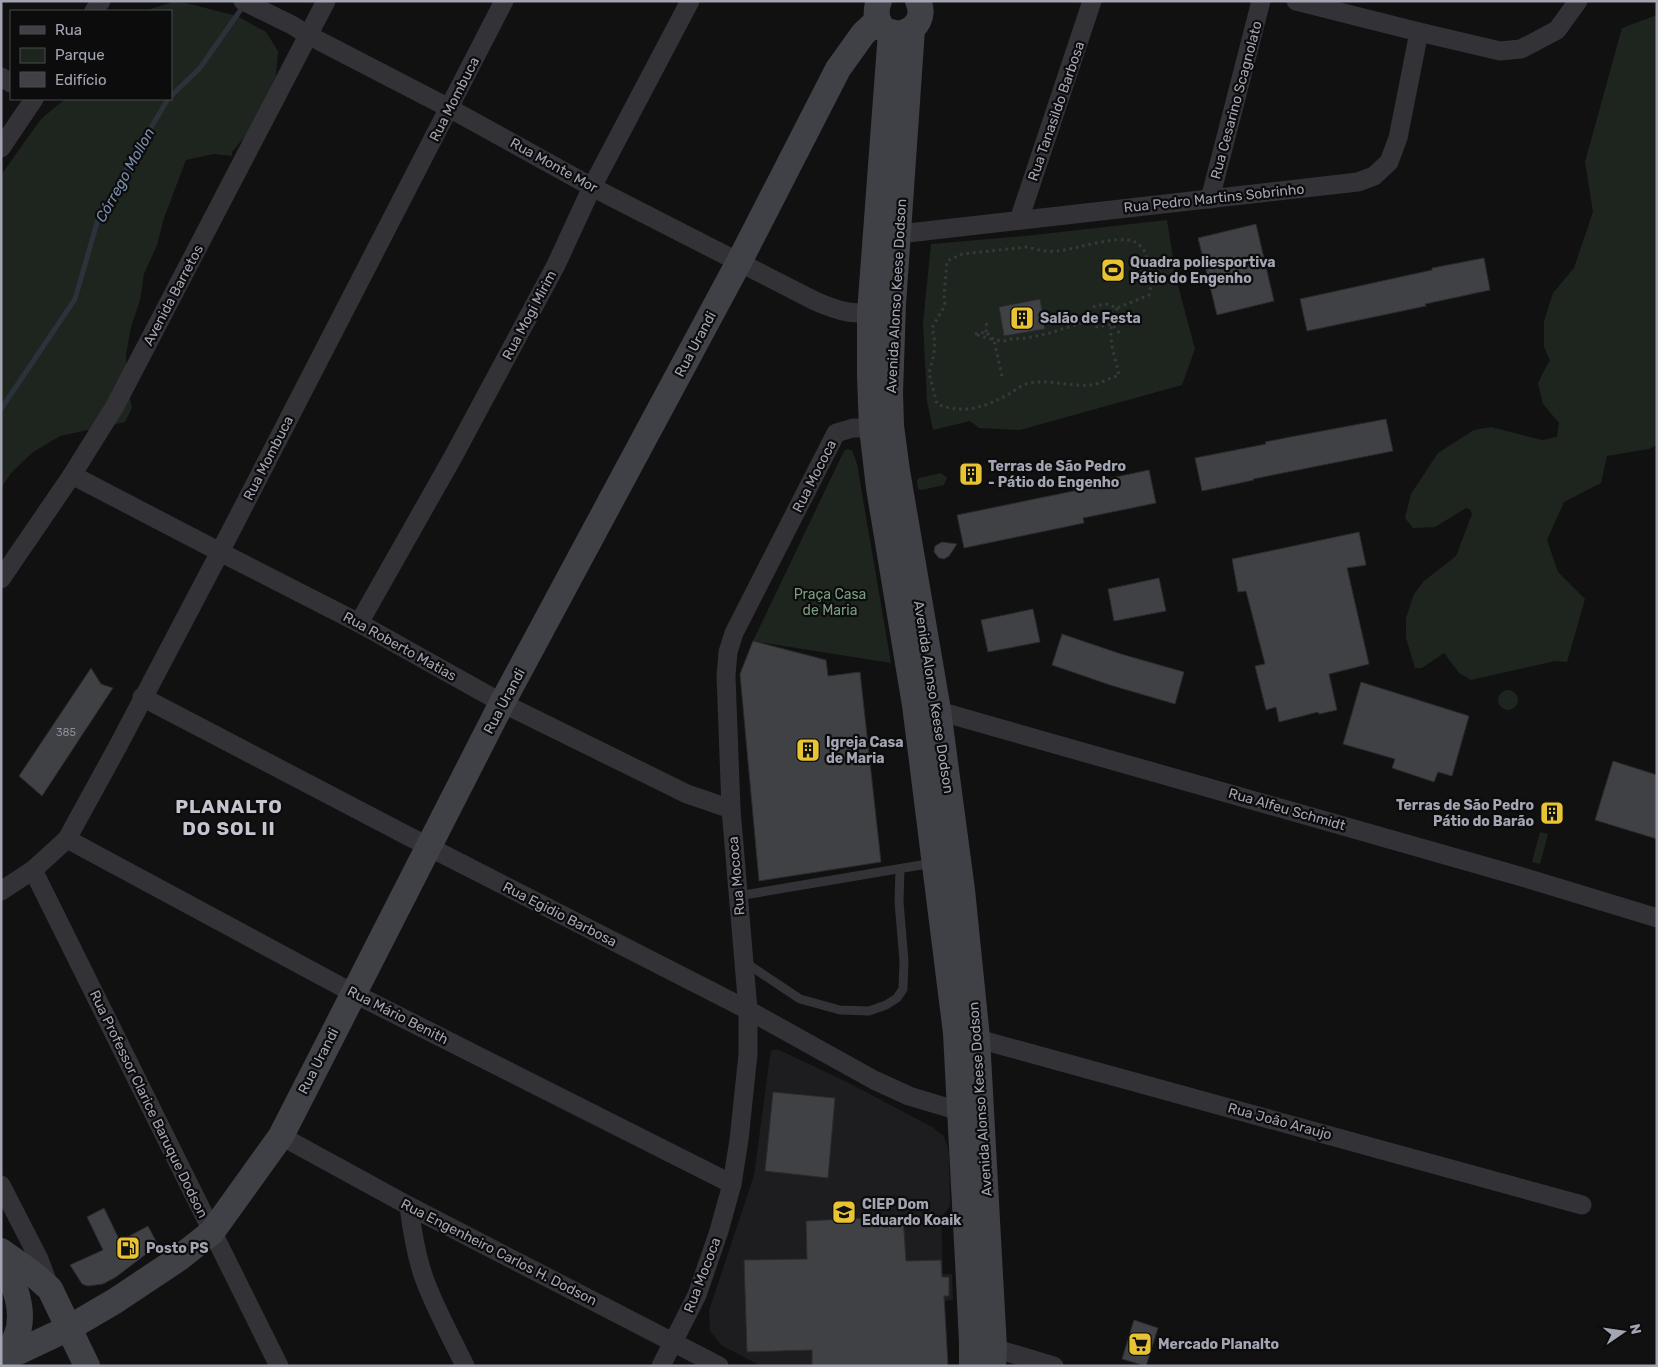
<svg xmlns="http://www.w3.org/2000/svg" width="1658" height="1367" viewBox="0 0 1658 1367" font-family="Rubik,sans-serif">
<rect width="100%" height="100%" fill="#111112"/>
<polygon fill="#1d1d1f" points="777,1049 849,1083 932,1127 943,1135 947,1144 949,1154 950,1206 941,1218 943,1274 952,1274 953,1300 945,1301 948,1366 761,1366 721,1345 710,1331 709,1311 754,1175 770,1056 771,1051"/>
<g fill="#1e251f">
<polygon points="173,2 186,3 237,16 266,32 278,51 276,76 248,133 232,152 232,156 214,154 186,160 164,218 157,245 144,274 140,300 131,327 126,355 127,386 132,408 125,422 60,436 33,452 11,473 1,488 1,175 41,119 65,99 171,99 171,11 144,11"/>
<polygon points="1657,15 1657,445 1649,449 1607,456 1601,483 1564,502 1547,540 1558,572 1585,599 1567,662 1555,661 1471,680 1459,673 1444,653 1422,668 1415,668 1406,638 1406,618 1414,594 1424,581 1456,556 1472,514 1470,509 1466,508 1435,527 1413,528 1405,518 1411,494 1438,453 1474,430 1491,427 1542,440 1557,437 1559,423 1543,404 1538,383 1548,363 1550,361 1544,347 1544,321 1553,293 1574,268 1593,212 1585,162 1622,28"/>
<polygon points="1167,220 1177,282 1195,349 1182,385 1020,430 979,428 970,421 933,430 927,401 923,323 931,244 1025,236"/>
<polygon points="847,449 852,450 857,464 891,663 753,641 844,451"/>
<polygon points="941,473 947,478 944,485 922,490 918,489 917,481 919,478"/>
<circle cx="1508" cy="700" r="10"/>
<polygon points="1540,832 1548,834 1540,864 1532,862"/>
</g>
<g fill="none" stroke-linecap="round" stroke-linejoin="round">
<g stroke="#2b323a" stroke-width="5">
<polyline points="171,96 200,68 244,5"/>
<polyline points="1,409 75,299 99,216 168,99"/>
</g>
</g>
<g fill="#404145" stroke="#2b2b2e">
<polygon points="1256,224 1274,301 1217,315 1198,238"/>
<polygon points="1484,258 1490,290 1425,304 1426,306 1307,331 1300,299 1432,270 1432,268"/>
<polygon points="1040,299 1045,329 1004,336 999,307"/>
<polygon points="1386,419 1393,451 1253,479 1254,480 1202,491 1195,458 1266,444 1265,442 1285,438"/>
<polygon points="1149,470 1156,503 1083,518 1084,523 964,548 957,515 1098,486 1097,481"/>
<polygon points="1359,532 1366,565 1347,568 1369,664 1329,674 1337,710 1319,714 1318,712 1279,722 1276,707 1266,710 1255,666 1265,664 1246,591 1238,592 1232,559"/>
<polygon points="942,542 957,544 949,556 944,559 939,558 934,552 935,546"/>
<polygon points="1159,578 1166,611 1114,621 1108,589"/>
<polygon points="1033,609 1040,642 988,652 981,620"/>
<polygon points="1062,634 1121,654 1184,672 1175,704 1110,685 1052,665"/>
<polygon points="753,641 826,660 828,676 860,672 881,862 759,881 740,674"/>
<polygon points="91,668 101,684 113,688 42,796 19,776"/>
<polygon points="1361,682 1469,716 1452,776 1438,772 1434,782 1392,768 1395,759 1343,744"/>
<polygon points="1613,761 1657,775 1657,839 1595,820"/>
<polygon points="773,1092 835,1098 828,1178 765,1171"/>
<polygon points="104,1208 120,1241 148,1226 158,1245 116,1277 103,1284 88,1286 82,1284 70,1265 103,1250 87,1217"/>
<polygon points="903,1216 906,1261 941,1260 942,1277 949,1277 949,1296 944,1296 948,1366 812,1366 812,1350 747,1352 744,1260 807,1259 806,1221"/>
<polygon points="1134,1320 1158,1328 1146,1366 1122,1359"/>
</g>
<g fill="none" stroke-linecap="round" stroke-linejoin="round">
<g stroke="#38393e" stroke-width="3" stroke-dasharray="2.5 4" stroke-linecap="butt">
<path d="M1117 308C1115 315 1111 323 1111 331 1110 345 1116 361 1119 375 1110 378 1100 384 1091 385 1069 387 1047 378 1026 384 1020 386 1014 391 1009 394 985 407 964 415 937 404L929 373 934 354 935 342 932 328 945 305 944 296 947 261 962 254 1027 247C1037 250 1048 252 1058 251 1076 249 1119 234 1135 242 1141 245 1145 251 1147 257 1152 269 1152 282 1149 295L1117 308 1106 304 1095 306 1088 312 1090 320 1097 327 1112 324 1121 335"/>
<polyline points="986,332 987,319"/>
<polyline points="1002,376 994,340 974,334 986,332 994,340 1004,341 1009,339 1027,338 1050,333 1090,320"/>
</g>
<g stroke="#323237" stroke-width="9">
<polyline points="738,896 933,863"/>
<polyline points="746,963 800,999 840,1010 869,1011 886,1005 897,998 903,989 904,961 899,902 900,869"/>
</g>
<g stroke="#323237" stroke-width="19">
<path d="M243 1 292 25 308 35 449 108 592 187 815 301C838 311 857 318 882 308"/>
<polyline points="1296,1 1419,32 1500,51 1521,49 1557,30 1578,1"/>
<polyline points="94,11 101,1"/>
<polyline points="1,77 11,83"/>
<polyline points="1,148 34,99"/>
<polyline points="1210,199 1261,1"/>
<polyline points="1019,220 1092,1"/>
<polyline points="899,234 1358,182 1374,176 1389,162 1398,138 1419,32"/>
<polyline points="72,475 220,552 359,623 502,703 687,794 731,809"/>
<polyline points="1,579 72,475 115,406 326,1"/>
<polyline points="359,623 453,457 556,265 592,187 690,1"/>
<polyline points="142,697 429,847 748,1010 874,1080 909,1096 972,1115"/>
<polyline points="928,708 1519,876 1657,918"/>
<polyline points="67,839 353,993 732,1184"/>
<polyline points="33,870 279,1366"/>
<polyline points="1,891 33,870 67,839 118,746 220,552 504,1"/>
<polyline points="967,1036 1582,1205"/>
<polyline points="281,1136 409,1206 719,1366"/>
<polyline points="1,1185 39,1259 49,1286"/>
<path d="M409 1206C412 1231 416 1255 424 1278 435 1308 451 1337 465 1366"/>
<polyline points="983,1345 1054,1366"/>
<polyline points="661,1366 697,1295 719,1231 732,1184 739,1140 748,1054 748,1010 731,809 726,676 728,652 734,633 836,433 853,428 872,428"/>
</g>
<g stroke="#404147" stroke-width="26">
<path d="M879 1C877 6 876 11 877 17 884 48 932 31 918 1"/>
<polyline points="912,29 893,304 890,393 891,426 897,471 938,710 962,890 977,1038 994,1348 993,1366"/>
<polyline points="891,32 870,313 870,376 872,428 879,488 915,705 956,1033 969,1280 972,1343 972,1366"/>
<polyline points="1,1251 32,1273 50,1289 87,1366"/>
<path d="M1 1257C13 1281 27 1311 16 1337 13 1344 8 1351 4 1358"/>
<polyline points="1,1360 69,1328 115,1301 178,1259 212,1232 281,1136 502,703 739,262 838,69 863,34 878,20"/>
</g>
</g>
<defs>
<g id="stadium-square" transform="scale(1.25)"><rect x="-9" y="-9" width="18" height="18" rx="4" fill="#e8c333" stroke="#0c0c0d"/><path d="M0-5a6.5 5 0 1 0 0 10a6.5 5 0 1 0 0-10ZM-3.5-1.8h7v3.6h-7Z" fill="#111"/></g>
<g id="building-square" transform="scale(1.25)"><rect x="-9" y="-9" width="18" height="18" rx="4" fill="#e8c333" stroke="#0c0c0d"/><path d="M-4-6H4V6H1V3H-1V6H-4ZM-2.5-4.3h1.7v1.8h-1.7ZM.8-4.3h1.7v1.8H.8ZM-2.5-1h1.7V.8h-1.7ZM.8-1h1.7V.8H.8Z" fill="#111"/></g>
<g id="school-square" transform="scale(1.25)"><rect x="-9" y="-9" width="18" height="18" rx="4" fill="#e8c333" stroke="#0c0c0d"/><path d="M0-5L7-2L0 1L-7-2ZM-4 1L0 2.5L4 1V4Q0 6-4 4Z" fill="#111"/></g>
<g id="fuel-square" transform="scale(1.25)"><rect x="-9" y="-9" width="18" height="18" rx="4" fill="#e8c333" stroke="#0c0c0d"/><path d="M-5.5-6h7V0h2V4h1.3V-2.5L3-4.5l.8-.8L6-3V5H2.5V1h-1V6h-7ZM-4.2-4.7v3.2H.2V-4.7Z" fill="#111"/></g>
<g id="supermarket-square" transform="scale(1.25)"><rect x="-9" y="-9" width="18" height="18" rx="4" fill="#e8c333" stroke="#0c0c0d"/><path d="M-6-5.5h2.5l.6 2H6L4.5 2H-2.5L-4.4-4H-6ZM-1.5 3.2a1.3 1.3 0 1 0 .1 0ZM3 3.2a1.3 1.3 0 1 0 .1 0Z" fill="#111"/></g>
</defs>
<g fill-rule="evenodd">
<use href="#stadium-square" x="1113" y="270"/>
<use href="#building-square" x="1022" y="318"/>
<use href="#building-square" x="971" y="474"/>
<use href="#building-square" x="808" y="750"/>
<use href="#building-square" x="1552" y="813"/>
<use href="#school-square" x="844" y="1212"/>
<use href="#fuel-square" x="128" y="1248"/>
<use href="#supermarket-square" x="1140" y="1344"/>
</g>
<g text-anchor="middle" stroke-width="4.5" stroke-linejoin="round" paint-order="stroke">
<g font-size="11" fill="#8a8d97">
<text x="66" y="736">385</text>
</g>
<g font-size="14" fill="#a3a6b2" stroke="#0c0c0d">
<text transform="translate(454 99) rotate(-63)" y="5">Rua Mombuca</text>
<text transform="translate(1236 100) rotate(-75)" y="5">Rua Cesarino Scagnolato</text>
<text transform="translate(1056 111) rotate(-71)" y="5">Rua Tanasildo Barbosa</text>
<text transform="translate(554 165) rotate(29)" y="5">Rua Monte Mor</text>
<text transform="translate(1214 198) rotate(-6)" y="5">Rua Pedro Martins Sobrinho</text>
<text transform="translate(173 295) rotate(-62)" y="5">Avenida Barretos</text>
<text transform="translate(896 296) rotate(-87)" y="5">Avenida Alonso Keese Dodson</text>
<text transform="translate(529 315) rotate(-62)" y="5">Rua Mogi Mirim</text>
<text transform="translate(695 344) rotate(-62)" y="5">Rua Urandi</text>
<text transform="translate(268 458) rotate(-63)" y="5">Rua Mombuca</text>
<text transform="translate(814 476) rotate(-63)" y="5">Rua Mococa</text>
<text transform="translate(400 646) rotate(29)" y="5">Rua Roberto Matias</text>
<text transform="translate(934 697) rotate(81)" y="5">Avenida Alonso Keese Dodson</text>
<text transform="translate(504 701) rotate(-62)" y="5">Rua Urandi</text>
<text transform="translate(1287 809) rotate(16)" y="5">Rua Alfeu Schmidt</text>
<text transform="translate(736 876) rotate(-95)" y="5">Rua Mococa</text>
<text transform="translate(560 914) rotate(27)" y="5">Rua Egidio Barbosa</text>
<text transform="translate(398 1015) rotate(27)" y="5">Rua Mário Benith</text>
<text transform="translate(318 1061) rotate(-63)" y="5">Rua Urandi</text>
<text transform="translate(980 1099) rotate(-94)" y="5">Avenida Alonso Keese Dodson</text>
<text transform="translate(149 1104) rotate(64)" y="5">Rua Professor Clarice Baruque Dodson</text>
<text transform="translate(1280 1121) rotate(15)" y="5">Rua João Araujo</text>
<text transform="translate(499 1252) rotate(27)" y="5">Rua Engenheiro Carlos H. Dodson</text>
<text transform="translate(702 1275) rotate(-69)" y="5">Rua Mococa</text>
</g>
<g font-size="14" font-weight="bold" fill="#a3a6b2" stroke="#0c0c0d" text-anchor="start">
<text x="1130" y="267">Quadra poliesportiva<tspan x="1130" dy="16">Pátio do Engenho</tspan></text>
<text x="1040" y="323">Salão de Festa</text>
<text x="988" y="471">Terras de São Pedro<tspan x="988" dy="16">- Pátio do Engenho</tspan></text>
<text x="826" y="747">Igreja Casa<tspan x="826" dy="16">de Maria</tspan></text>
<text x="1534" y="810" text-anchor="end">Terras de São Pedro<tspan x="1534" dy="16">Pátio do Barão</tspan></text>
<text x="862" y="1209">CIEP Dom<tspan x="862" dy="16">Eduardo Koaik</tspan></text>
<text x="146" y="1253">Posto PS</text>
<text x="1158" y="1349">Mercado Planalto</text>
</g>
<g font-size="14" fill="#7b9d81" stroke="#0c0c0d">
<text x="830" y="599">Praça Casa<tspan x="830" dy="16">de Maria</tspan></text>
</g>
<g font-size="15" font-style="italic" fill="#7b8fac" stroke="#0c0c0d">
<text transform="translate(125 175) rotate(-61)" y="5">Córrego Mollon</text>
</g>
<g font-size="19" font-weight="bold" letter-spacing="1" fill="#c4c5cf" stroke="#0c0c0d">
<text x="229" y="813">PLANALTO<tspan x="229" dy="22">DO SOL II</tspan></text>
</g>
</g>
<rect width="1658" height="1367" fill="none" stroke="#a3a6b2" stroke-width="5"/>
<rect x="10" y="10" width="162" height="90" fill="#0c0c0d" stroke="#484a4f"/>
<rect x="20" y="26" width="25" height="8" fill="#404147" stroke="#484a4f"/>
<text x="55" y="35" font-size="15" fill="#a3a6b2">Rua</text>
<rect x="20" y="48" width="25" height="15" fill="#1e251f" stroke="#484a4f"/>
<text x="55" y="60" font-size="15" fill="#a3a6b2">Parque</text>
<rect x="20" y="72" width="25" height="15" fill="#404145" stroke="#484a4f"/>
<text x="55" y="85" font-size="15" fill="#a3a6b2">Edifício</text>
<g transform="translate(1623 1332) rotate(77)" stroke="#0c0c0d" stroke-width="4" paint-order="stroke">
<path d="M0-4L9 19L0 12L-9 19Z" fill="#a3a6b2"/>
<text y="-8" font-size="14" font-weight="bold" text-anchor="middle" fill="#a3a6b2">N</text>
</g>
</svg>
